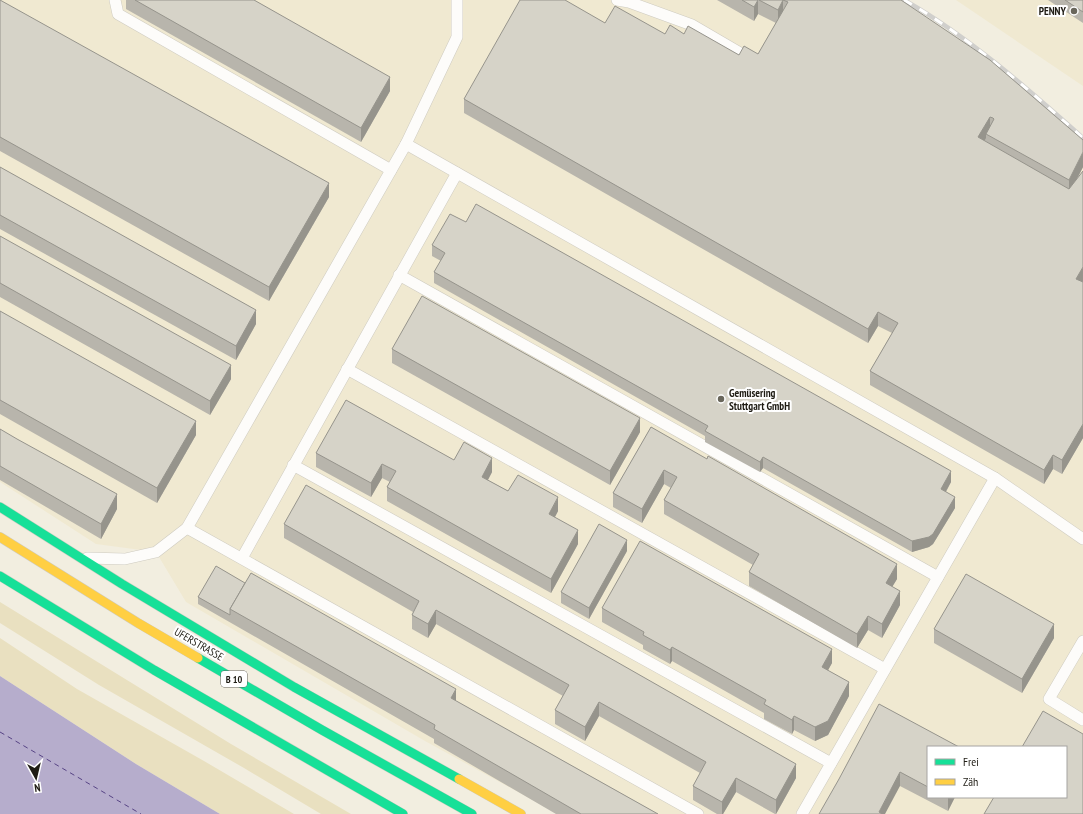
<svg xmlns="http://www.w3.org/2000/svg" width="1083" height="814" viewBox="0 0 1083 814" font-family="'PT Sans Narrow',sans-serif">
<rect width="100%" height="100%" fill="#f2eee0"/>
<g fill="#f0e9d1" fill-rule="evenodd">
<path d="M0 0H887L1083 156V814H558L425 741 186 602 156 552 96 544 0 482ZM928 747H1066V797H928Z"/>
<polygon points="956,0 1083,0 1083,86"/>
</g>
<g fill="#e9e0c0">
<polygon points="0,602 231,744 351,814 321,814 244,768 99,685 0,623"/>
<polygon points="0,638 77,689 204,761 294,814 220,814 136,764 0,676"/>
</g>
<polygon fill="#b6adcc" points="0,676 136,764 220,814 0,814"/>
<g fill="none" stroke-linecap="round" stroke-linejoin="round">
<polyline stroke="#574485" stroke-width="1" stroke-dasharray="5 4" stroke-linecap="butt" points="0,732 141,814"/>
<g stroke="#cecbc0" stroke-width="12">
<g id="lane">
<polyline points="115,0 118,14 391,170"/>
<polyline points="617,0 629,2 692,25 752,60"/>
<polyline points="406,144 995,478 1083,539"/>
<polyline points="399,275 938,577"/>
<polyline points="347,369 885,669"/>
<polyline points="293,465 831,763"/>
<polyline points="187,528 698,814"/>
<polyline points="87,558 125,559 156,552 187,528 406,144 457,37 457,0"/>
<polyline points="242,558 457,173"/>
<polyline points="1083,641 1049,699 1083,720"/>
<polyline points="802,814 995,478"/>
</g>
</g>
<g stroke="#cecbc0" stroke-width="10">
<g id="fast">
<polyline points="0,507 122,584 294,687 459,779"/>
<polyline points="0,576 154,670 403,814"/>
<polyline points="198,658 322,730 472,814"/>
</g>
</g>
<g stroke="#cecbc0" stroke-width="10">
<g id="slow">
<polyline points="0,537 138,623 198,658"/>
<polyline points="459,779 521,814"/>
</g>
</g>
<use href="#lane" stroke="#fdfcfa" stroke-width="11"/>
<use href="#fast" stroke="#16e098" stroke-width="9"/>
<use href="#slow" stroke="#ffcf43" stroke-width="9"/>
<g stroke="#d0cfcc" stroke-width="4.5">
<path id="rail" d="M904 0C968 36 1028 89 1083 138"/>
</g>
<use href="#rail" stroke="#fff" stroke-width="3" stroke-dasharray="9" stroke-linecap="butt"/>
</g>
<g fill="#b8b5ac">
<polygon points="0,0 329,197 269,301 0,151"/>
<polygon points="126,0 254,0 390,91 361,142 126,9"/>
<polygon points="717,0 901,0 1083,167 1077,179 1083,171 1083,438 1062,474 1053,469 1044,484 870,385 870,371 892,333 878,326 868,343 464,113 464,99 605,23 665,34 684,34 739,55 758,54 776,23 758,14 754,21"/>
<polygon points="1048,0 1083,0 1083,23"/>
<polygon points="0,167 256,324 236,360 0,229"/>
<polygon points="0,236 231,379 210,415 0,297"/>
<polygon points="432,245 951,482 946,492 955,508 933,544 929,547 912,552 763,468 760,472 705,442 705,436 434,283 434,272 441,261 432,256"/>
<polygon points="0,311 196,435 157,503 0,414"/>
<polygon points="392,349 640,432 610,485 392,363"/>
<polygon points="651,427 897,579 892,587 900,605 882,638 868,630 857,648 749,586 749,572 753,565 664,514 664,500 671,488 664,484 642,523 613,507 613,493"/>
<polygon points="0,429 117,509 101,539 0,480"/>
<polygon points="316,453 454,460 492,472 488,480 508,491 558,511 555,517 578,544 551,593 387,501 387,487 390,482 382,478 371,497 316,467"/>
<polygon points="284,524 796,778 776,814 775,814 736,792 723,814 717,814 693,800 693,786 700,773 599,716 585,741 555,724 555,710 563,696 436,624 428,638 412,629 412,615 413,612 284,538"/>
<polygon points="627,551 589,619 561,603 561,592"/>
<polygon points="245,583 456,701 658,814 556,814 434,743 434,739 198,604 198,597"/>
<polygon points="602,608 832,663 828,670 849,696 828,735 815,741 794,730 792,734 764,719 764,713 672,661 670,664 643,649 643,645 602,622"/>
<polygon points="934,629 1054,638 1022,693 934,643"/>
<polygon points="928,747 928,797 955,797 948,811 900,786 819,814"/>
</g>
<g fill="#96948c">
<polygon points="758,0 758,14 754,21 754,7"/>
<polygon points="783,0 783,14 778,24 778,10"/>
<polygon points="390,77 390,91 361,142 361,128"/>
<polygon points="990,117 990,131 986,134 986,138 978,151 978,137"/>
<polygon points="1083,152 1083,167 1069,194 1069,180"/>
<polygon points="329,183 329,197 269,301 269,287"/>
<polygon points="1083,267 1083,281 1076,293 1076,279"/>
<polygon points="256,310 256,324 236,360 236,346"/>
<polygon points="878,312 878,326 868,343 868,329"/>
<polygon points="231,365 231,379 210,415 210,401"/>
<polygon points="640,418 640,432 610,485 610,471"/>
<polygon points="196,421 196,435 157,503 157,488"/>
<polygon points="1083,424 1083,438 1062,474 1062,460"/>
<polygon points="1053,455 1053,469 1044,484 1044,470"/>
<polygon points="763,457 763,468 760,472 760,462"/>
<polygon points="492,458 492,472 482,491 482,477"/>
<polygon points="382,464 382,478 371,497 371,483"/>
<polygon points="664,470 664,484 642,523 642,509"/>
<polygon points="951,471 951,482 941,500 941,489"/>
<polygon points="117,494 117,509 101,539 101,524"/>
<polygon points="558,497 558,511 549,528 549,514"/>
<polygon points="955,497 955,508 933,544 929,547 912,552 912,541"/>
<polygon points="578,530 578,544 551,593 551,579"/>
<polygon points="627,540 627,551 589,619 589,608"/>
<polygon points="897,564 897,579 886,597 886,583"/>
<polygon points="900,591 900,605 882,638 882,624"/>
<polygon points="436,610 436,624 428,638 428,624"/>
<polygon points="868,616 868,630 857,648 857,634"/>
<polygon points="1054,624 1054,638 1022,693 1022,679"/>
<polygon points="672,647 672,661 670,664 670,650"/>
<polygon points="832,649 832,663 822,681 822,667"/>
<polygon points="849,682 849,696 828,735 815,741 815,727"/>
<polygon points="456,689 456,703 451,698"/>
<polygon points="599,702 599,716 585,741 585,727"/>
<polygon points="794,716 794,730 792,734 792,720"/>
<polygon points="796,764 796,778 776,814 776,800"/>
<polygon points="900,772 900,786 885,814 879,814 879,812"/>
<polygon points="736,778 736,792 723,814 722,814 722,802"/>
<polygon points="948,797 955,797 948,811"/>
</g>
<g fill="#d6d3c8" stroke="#96948c">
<polygon points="0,0 329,183 269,287 0,137"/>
<polygon points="135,0 254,0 390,77 361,128"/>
<polygon points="520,0 565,0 605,23 615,6 665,34 670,25 684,34 688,26 739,55 744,46 758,54 788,2 783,0 901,0 990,60 1083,140 1083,152 1069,180 986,134 994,119 993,118 990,117 978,137 1069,189 1083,171 1083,267 1076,279 1083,282 1083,424 1062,460 1053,455 1044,470 870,371 898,323 878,312 868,329 464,99"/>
<polygon points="742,0 758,0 754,7"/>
<polygon points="759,0 783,0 778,10"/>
<polygon points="1065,0 1083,0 1083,12"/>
<polygon points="0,167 256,310 236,346 0,215"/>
<polygon points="476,204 951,471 941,489 955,497 933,534 929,537 912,541 763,457 760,462 705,431 708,426 434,272 445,253 432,245 450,214 466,222"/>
<polygon points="0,236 231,365 210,401 0,283"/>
<polygon points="422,296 640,418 610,471 392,349"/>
<polygon points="0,311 196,421 157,488 0,400"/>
<polygon points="346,400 454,460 464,442 492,458 482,477 508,491 518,475 558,497 549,514 578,530 551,579 387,487 396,471 382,464 371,483 316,453"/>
<polygon points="651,427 707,459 708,456 897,564 886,583 900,591 882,624 868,616 857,634 749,572 759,554 664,500 677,477 664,470 642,509 613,493"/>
<polygon points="0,429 17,439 117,494 101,524 0,466"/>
<polygon points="306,485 796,764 776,800 736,778 722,802 693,786 706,762 599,702 585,727 555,710 569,685 436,610 428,624 412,615 419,601 284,524"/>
<polygon points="599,524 627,540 589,608 561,592"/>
<polygon points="640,541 832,649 822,667 849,682 828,721 815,727 794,716 792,720 764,704 766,700 672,647 670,650 643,635 644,632 602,608"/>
<polygon points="216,566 245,583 230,609 230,615 198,597"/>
<polygon points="251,573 456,689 451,698 658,814 581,814 434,729 435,725 230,609"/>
<polygon points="966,574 1054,624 1022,679 934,629"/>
<polygon points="879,704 959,747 928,747 928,787 900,772 879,812 882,814 819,814 839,779"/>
<polygon points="1043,711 1083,734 1083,814 984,814 994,797 1066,797 1066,747 1022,747"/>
</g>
<g fill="#69665b" stroke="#fff" stroke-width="1.5">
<circle cx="1074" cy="11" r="4"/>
<circle cx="721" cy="399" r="4"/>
</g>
<g text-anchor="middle" stroke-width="4" stroke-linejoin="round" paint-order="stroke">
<rect fill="#fff" stroke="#62605a" stroke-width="1" x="221" y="671" width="26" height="16" rx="3"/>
<g font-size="10" font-weight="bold" fill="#1f1c14">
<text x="234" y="683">B 10</text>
</g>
<g font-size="11" font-weight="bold" fill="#1f1c14" stroke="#fff" text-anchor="end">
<text x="1066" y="15">PENNY</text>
<text x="729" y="397" text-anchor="start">Gemüsering<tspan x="729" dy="13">Stuttgart GmbH</tspan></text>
</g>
<g font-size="11" fill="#1f1c14" stroke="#fff">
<text transform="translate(199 644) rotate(30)" y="4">UFERSTRASSE</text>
</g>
</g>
<rect x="927" y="746" width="140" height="52" fill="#ffffff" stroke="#a5a4a1"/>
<rect x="935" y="759" width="20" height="6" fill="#16e098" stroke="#a5a4a1"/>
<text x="963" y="766" font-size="12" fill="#1f1c14">Frei</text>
<rect x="935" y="779" width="20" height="6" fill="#ffcf43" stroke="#a5a4a1"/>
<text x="963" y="786" font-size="12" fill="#1f1c14">Zäh</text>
<g transform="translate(36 778) rotate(172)" stroke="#ffffff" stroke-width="3" paint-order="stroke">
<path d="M0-3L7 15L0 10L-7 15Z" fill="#1f1c14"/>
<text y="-6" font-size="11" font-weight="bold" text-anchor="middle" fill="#1f1c14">N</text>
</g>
</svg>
